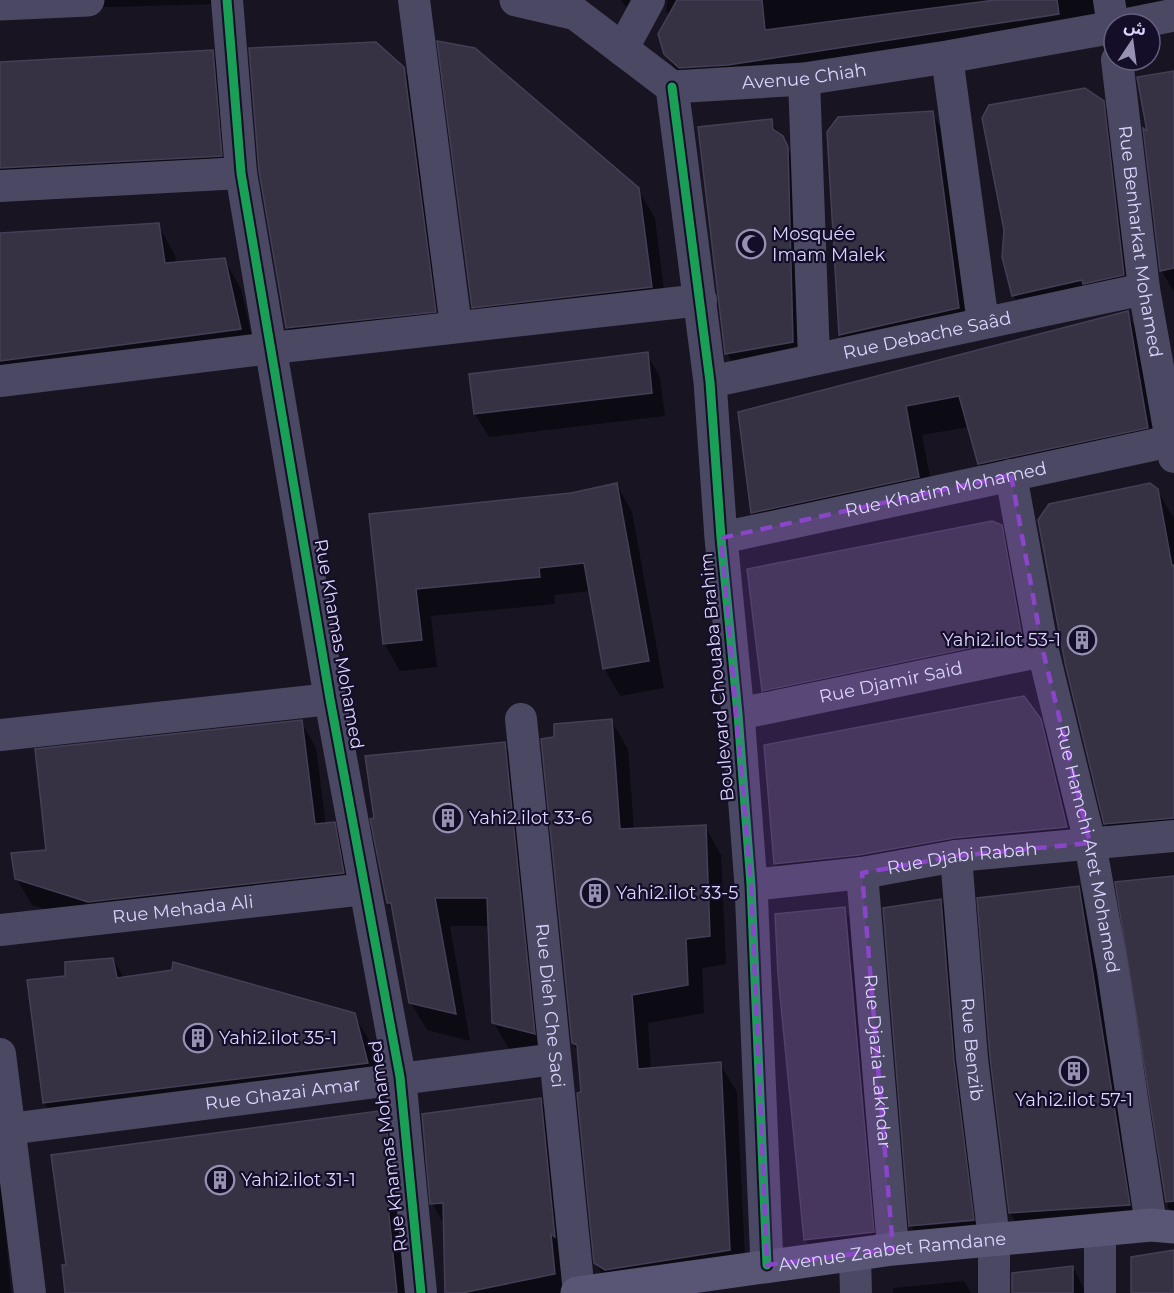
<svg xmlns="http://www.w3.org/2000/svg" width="1174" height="1293" viewBox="0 0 1174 1293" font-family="Montserrat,'Noto Sans Arabic',sans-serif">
<rect width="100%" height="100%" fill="#181422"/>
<g fill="#0007" fill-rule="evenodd">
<polygon points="0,0 217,0 217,4 0,10"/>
<polygon points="621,0 661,0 649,21 626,7"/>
<polygon points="668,0 1174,0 1114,16 683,84 666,53 670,17 666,10"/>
<polygon points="212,52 229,82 238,186 0,198 0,64"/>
<polygon points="403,68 421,98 452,341 304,358 287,328"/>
<polygon points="1174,72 1174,292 1161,270 1149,134"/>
<polygon points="1103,102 1120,133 1140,305 1030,325 1013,295"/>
<polygon points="932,113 950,143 975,337 857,364 840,335 829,133 839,119"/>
<polygon points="771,120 799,168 809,372 744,383 727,353"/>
<polygon points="638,189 655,218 667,315 489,335 473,307"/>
<polygon points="158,225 175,255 176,264 224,259 241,289 257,359 0,393 0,235"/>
<polygon points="1127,313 1144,342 1164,457 996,494 979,464 969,427 922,435 936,507 769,542 752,512 740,413"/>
<polygon points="647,354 660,377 665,416 489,437 475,414 470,375"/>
<polygon points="617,485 632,512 664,688 620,696 604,668 590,591 554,595 555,604 431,616 437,667 400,671 384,643 371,515 571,493"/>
<polygon points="1157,490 1174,519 1174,849 1122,853 1105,823"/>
<path d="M1001 527 1017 555 1037 664 779 718 763 690ZM1029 634 1030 637 773 690V687Z"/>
<polygon points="1040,719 1056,747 1082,853 791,891 775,864 765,747"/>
<polygon points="611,720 628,749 634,830 705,826 721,855 726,964 702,968 704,1013 648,1023 651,1069 720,1064 737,1092 746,1279 612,1292 596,1263 579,1053 573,1043 556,739"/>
<polygon points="301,722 316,748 326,825 334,824 349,850 358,900 104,928 32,905 16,878 48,851"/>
<polygon points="504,744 520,772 550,1061 510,1051 494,1023 490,926 450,926 470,1041 427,1030 410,1002 394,913 388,903 376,820"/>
<polygon points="1174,878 1174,1217 1168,1207 1117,884"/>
<polygon points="1079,887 1095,916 1145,1233 1027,1241 1010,1213 991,1057"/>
<path d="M941 900 957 928 989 1247 927 1253 911 1226ZM981 1218V1221L922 1226V1223Z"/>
<polygon points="844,908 857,931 886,1254 818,1262 805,1239"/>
<polygon points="113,959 124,978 354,1015 372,1045 384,1092 61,1132 44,1102 67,978"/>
<polygon points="540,1099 558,1129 570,1293 446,1293 445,1226 432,1203"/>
<polygon points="377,1113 382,1121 385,1121 402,1150 410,1293 66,1293"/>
<polygon points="0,1165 11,1293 0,1293"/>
<polygon points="1073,1267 1086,1293 1023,1293"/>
<polygon points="964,1281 971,1293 893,1293 893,1288"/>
</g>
<g fill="#363244" stroke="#453f56" stroke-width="1.5">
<polygon points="677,0 762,0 765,30 995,0 1057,0 1059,14 728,65 679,68 664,54 658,34"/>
<polygon points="437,41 475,48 639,188 652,287 472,308"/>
<polygon points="376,42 404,67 436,312 286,328 259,171 249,48"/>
<polygon points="213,50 222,156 0,168 0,62"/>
<polygon points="1174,71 1174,268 1160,271 1143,128 1147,131 1137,77"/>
<polygon points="1085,88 1104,101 1124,275 1083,284 1082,280 1012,296 1002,257 1004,230 982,118 989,105"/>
<polygon points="933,111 959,308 839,335 827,132 838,117"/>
<polygon points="772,119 773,129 783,136 788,147 793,342 725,354 698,127"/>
<polygon points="159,223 165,263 225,258 241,329 0,361 0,233"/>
<polygon points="1128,311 1148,428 978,464 959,396 906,406 919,477 751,513 738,412"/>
<polygon points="648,352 652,393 474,414 469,374"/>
<polygon points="617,483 649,661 603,669 584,563 539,568 540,577 416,589 422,640 383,644 369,514 571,493"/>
<polygon points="1150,483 1158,489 1172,566 1174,565 1174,818 1104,824 1065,663 1038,520 1049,504"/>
<polygon points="992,521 1002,525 1022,637 762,691 747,569"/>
<polygon points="1024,696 1041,719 1067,827 954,838 859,855 774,864 764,745"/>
<polygon points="612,719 620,829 706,825 710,936 686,939 688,985 632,995 638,1069 721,1062 730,1250 605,1270 594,1263 577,1093 581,1092 577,1045 572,1043 541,739 554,737 554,724"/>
<polygon points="302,720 315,824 335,822 344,873 88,902 15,879 11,853 46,850 35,749"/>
<polygon points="505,742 535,1034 492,1023 487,898 435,898 456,1014 409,1003 391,903 387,903 370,819 374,818 365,756"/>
<polygon points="1174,876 1174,1201 1166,1202 1115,882"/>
<polygon points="1079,886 1130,1205 1009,1213 990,1057 977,898"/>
<polygon points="941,899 954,1060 974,1220 909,1226 883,908"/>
<polygon points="845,907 874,1232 804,1240 778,975 775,914"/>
<polygon points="113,958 117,978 172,970 173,962 355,1013 368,1063 43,1103 27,980 65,976 65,962"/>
<polygon points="541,1098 555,1237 551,1234 555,1274 462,1293 445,1293 443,1203 430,1204 422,1114"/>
<polygon points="378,1111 379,1120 386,1119 394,1206 388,1206 397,1293 65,1293 62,1265 66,1265 51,1155"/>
<polygon points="1174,1250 1174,1293 1131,1293 1131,1257"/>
<polygon points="1073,1266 1073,1293 1012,1293 1012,1273"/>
</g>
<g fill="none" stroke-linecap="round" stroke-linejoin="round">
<g stroke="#4b4863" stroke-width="32">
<polyline points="227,0 241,173 330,699 400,1077 421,1293"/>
<polyline points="414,0 456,327"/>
<polyline points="1109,0 1114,34"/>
<polyline points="622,50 649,0"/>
<polyline points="947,57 983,323"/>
<path id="s1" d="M1117 60 1144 289 1174 457"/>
<polyline points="804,79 814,358"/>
<polyline points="0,186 241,173"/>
<polyline points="0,381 272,348 701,300"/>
<path id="s2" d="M710 382 1144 289"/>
<path id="s3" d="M1011 475 1043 651 1090 843 1113 971 1151 1225"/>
<path id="s4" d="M721 538 1171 441"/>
<path id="s5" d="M738 714 1043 651"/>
<path id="s6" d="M521 719 579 1293"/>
<polyline points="0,735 330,699"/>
<path id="s7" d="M956 856 972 1059 994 1239V1293"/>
<path id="s8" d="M862 873 893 1249"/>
<path id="s9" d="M751 885 862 873 956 856 1174 836"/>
<path id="s10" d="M0 930 365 889"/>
<polyline points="0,1054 30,1293"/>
<path id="s11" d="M9 1129 555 1059"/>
<polyline points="855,1256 856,1293"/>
<polyline points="1100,1293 1100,1230"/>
</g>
<g stroke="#4b4863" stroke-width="33">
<path id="s12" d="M516 0 576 14 672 87 804 79 947 57 1114 27"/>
<polyline points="0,4 88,0"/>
<polyline points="1130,24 1174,15"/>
<polyline points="672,87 710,382 721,538 738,714 751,885 767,1265"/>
</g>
<path stroke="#595575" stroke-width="33" id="s13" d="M577 1293 893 1249 1151 1225 1174 1227"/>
<g stroke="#140e28" stroke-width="13">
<g id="cycleway">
<polyline points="227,0 241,173 330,699 400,1077 421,1293"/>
<polyline points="672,87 710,382 721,538 738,714 751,885 767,1265"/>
</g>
</g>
<use href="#cycleway" stroke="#1a9f57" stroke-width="9"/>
</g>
<path fill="#8a45c9" fill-opacity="0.2" stroke="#8a45c9" stroke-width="4.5" stroke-dasharray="12 8" stroke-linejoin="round" d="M1011 475 1043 651 1090 843 956 856 862 873 893 1249 767 1265 751 885 721 538Z"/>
<defs>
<g id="mosque-ring" transform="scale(1.5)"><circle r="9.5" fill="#140e28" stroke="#9791b2" stroke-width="1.5"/><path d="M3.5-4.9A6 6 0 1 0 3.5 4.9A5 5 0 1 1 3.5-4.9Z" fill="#9791b2"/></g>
<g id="building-ring" transform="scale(1.5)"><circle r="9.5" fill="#140e28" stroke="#9791b2" stroke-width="1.5"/><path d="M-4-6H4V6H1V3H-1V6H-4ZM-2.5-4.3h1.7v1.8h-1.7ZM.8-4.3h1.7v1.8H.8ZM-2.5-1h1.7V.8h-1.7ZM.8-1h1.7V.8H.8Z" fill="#9791b2"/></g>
</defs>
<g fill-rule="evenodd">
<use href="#mosque-ring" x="751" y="244"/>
<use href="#building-ring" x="1082" y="640"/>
<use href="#building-ring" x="448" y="818"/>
<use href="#building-ring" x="595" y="893"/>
<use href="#building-ring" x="198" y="1038"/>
<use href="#building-ring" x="1074" y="1071"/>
<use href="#building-ring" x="220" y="1180"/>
</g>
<g text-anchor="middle" stroke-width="4.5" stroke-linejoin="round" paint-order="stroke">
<g font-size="18" fill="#dcd5ff" stroke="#140e28">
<text dy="6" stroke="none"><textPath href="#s12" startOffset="315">Avenue Chiah</textPath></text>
<text dy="6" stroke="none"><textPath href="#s1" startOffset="183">Rue Benharkat Mohamed</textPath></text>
<text dy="6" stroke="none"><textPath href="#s2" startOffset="222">Rue Debache Saâd</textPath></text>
<text dy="6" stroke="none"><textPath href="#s4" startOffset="230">Rue Khatim Mohamed</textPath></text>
<text transform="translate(339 644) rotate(80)" y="6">Rue Khamas Mohamed</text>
<text transform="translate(717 677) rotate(-95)" y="6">Boulevard Chouaba Brahim</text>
<text dy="6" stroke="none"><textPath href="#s5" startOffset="156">Rue Djamir Said</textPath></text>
<text dy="6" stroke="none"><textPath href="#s3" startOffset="382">Rue Hamchi Aret Mohamed</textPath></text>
<text dy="6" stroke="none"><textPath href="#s9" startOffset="213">Rue Djabi Rabah</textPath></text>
<text dy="6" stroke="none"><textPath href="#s10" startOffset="184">Rue Mehada Ali</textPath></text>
<text dy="6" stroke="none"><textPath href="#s6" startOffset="288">Rue Dieh Che Saci</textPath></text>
<text dy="6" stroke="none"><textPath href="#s7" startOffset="194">Rue Benzib</textPath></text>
<text dy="6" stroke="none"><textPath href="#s8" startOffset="189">Rue Djazia Lakhdar</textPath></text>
<text dy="6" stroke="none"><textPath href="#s11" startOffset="276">Rue Ghazai Amar</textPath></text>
<text transform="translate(388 1146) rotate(-97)" y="6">Rue Khamas Mohamed</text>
<text dy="6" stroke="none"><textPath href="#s13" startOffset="318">Avenue Zaabet Ramdane</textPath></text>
</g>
<g font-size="18" fill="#dcd5ff" stroke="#140e28" text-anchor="start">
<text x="772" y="240">Mosquée<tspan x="772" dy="21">Imam Malek</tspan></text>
<text x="1061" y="646" text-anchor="end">Yahi2.ilot 53-1</text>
<text x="469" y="824">Yahi2.ilot 33-6</text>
<text x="616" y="899">Yahi2.ilot 33-5</text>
<text x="219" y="1044">Yahi2.ilot 35-1</text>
<text x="1074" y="1106" text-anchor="middle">Yahi2.ilot 57-1</text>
<text x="241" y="1186">Yahi2.ilot 31-1</text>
</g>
</g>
<g transform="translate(1132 42) rotate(13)"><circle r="28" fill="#140e28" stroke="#645e7e" stroke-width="1.5"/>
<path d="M0-4.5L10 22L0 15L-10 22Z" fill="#9791b2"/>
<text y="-9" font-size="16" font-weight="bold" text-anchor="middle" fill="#dcd5ff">ش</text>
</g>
</svg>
